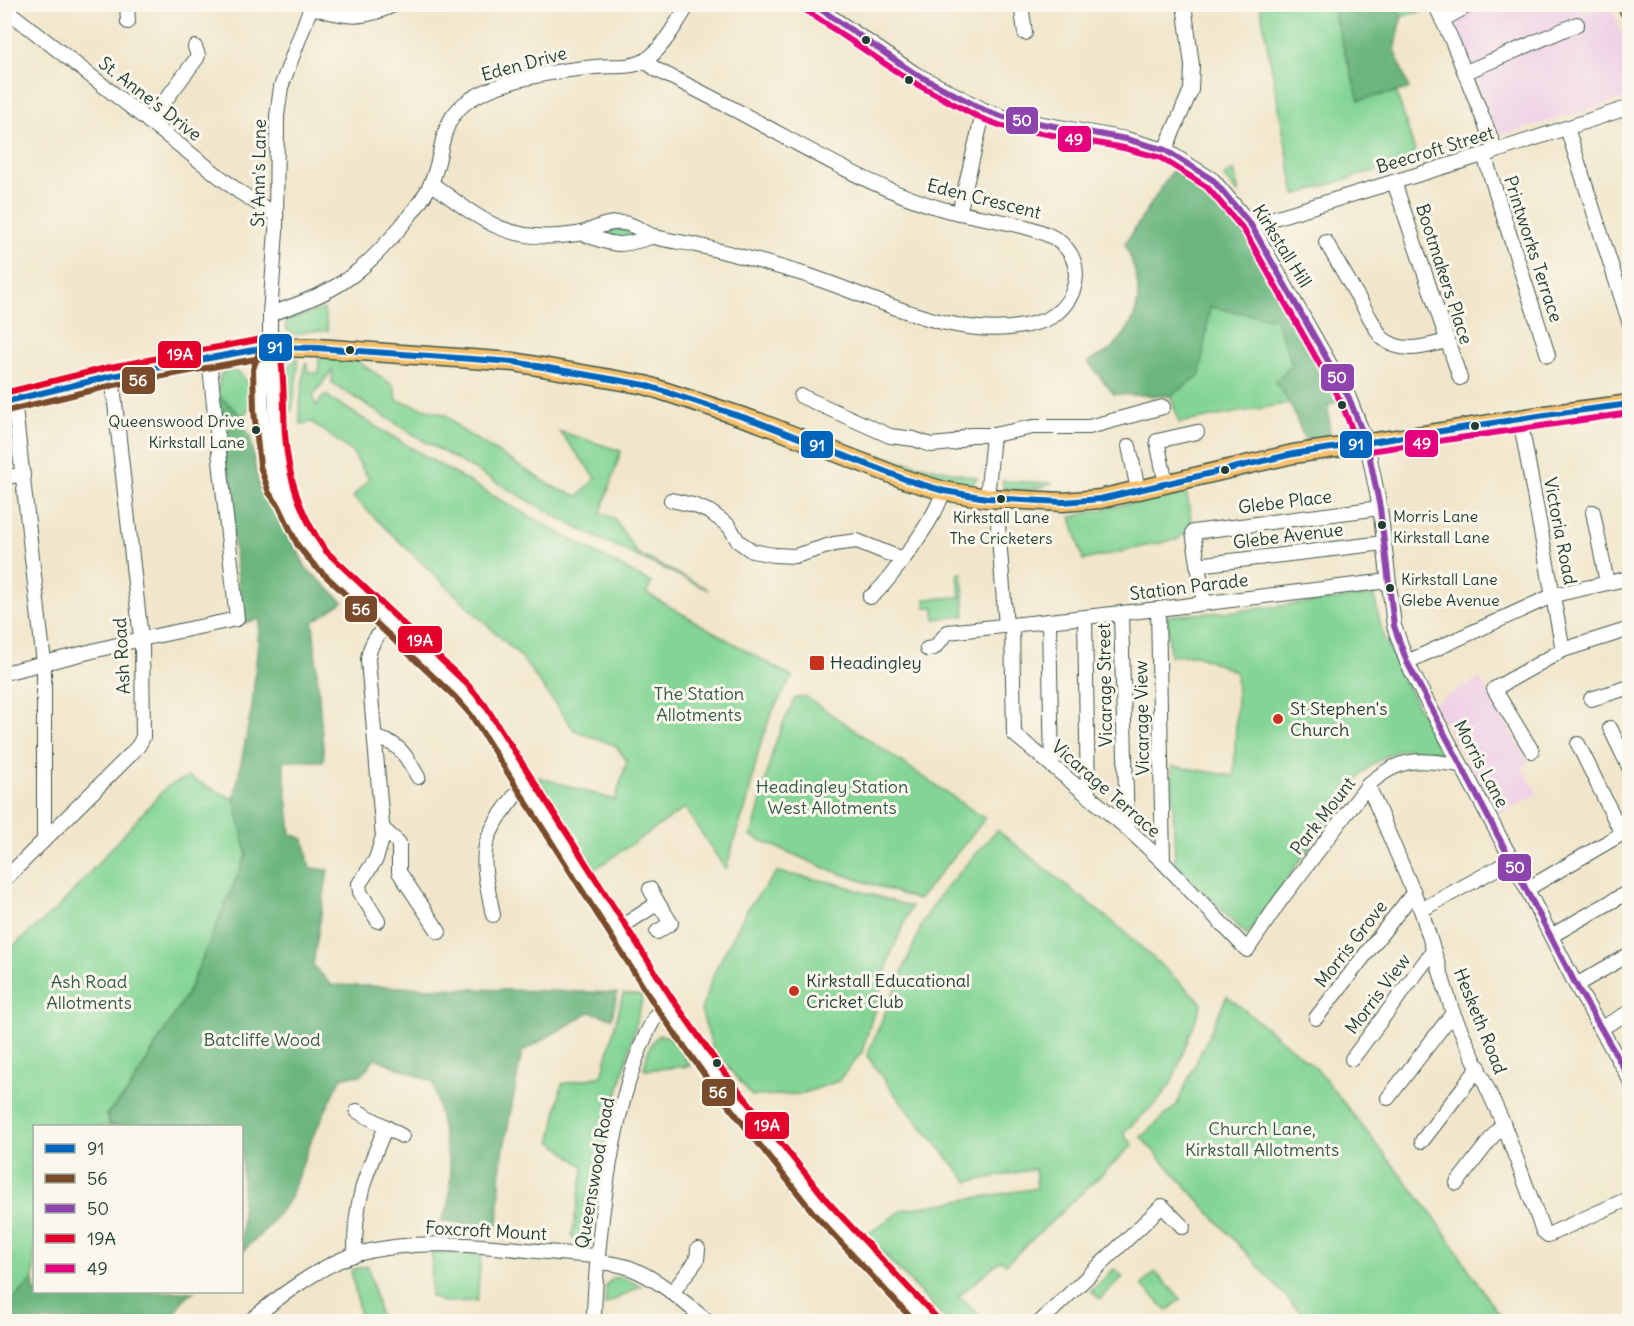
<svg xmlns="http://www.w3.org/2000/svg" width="1634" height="1326" viewBox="0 0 1634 1326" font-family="Delius,sans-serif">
<rect width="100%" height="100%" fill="#fbf7ec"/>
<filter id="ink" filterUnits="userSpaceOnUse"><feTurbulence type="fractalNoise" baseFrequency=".0167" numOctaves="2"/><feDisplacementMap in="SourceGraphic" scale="12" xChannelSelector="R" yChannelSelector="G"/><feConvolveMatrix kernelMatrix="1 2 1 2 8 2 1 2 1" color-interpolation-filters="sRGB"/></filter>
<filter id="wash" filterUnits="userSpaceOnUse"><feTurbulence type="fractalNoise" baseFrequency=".008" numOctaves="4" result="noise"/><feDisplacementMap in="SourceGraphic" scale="24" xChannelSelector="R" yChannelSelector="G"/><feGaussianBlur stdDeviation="1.35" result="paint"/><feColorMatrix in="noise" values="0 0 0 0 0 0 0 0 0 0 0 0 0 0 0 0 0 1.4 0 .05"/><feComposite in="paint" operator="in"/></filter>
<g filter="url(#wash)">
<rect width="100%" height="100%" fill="#f1e6cb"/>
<g fill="#efd0e6">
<polygon points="1454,4 1579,4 1584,14 1603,5 1611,5 1629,52 1629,97 1507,134 1500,133 1495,128 1469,63 1444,10"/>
<polygon points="1480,678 1527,760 1527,764 1522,767 1538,794 1499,814 1433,704"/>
</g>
<g fill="#84d595" stroke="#528964" stroke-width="1.5">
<polygon points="1260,5 1331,5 1359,99 1396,91 1417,158 1295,195"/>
<polygon points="1393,5 1423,5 1426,11 1402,16"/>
<path d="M1173 170 1190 175 1231 215 1245 234 1340 400 1328 406 1330 438 1305 440 1290 403 1179 423 1171 396 1114 394 1088 362C1095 358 1106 354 1112 348 1146 316 1143 283 1125 244Z"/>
<polygon points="1234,170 1239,194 1224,177"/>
<polygon points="620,229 634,234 634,236 621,239 602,234 603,231"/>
<polygon points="324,309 328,331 308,331 295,335 286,329 286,322 290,319"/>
<path d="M319 357H351L394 386 397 400 446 415 463 431 557 489 579 496 596 478 559 431 621 451 601 513 614 518 637 553 709 590 577 528 424 441 332 383V370L313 396 316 406 325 395C431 462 540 524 652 583L646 593 792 677 771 714 759 749 746 806 736 834 726 870 685 808 595 869 538 777 615 800 627 761 616 746 574 730 521 657 353 497 369 479 352 452 312 422 301 424 299 413 305 363 307 364 308 373H319Z"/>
<polygon points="297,358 298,369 292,411 287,406 287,373 288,367"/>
<path d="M231 369C250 374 258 404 242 416L217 394 221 373Z"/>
<path d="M873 454 977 478C975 481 975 483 971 484 953 492 888 465 869 458Z"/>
<path d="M1002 481 1053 483C1039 488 1017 495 1004 488Z"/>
<polygon points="1186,489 1192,526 1178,539 1083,560 1071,517"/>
<polygon points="962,573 965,616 935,619 934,607 926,608 925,599 960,597 958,574"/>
<path d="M1374 595 1383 636 1441 753C1407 743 1387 750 1361 775L1247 935 1175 864 1172 766 1234 776 1237 696 1236 672 1197 655 1170 656 1167 616 1237 611Z"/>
<path d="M806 697 985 819 918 900 825 868 751 836C761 809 764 782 772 754 777 735 787 716 795 698Z"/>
<polygon points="188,777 234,799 247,854 189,990 128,1092 107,1114 110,1126 34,1126 34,1278 5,1309 5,953 59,907 166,787"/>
<polygon points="997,830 1125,932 1202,1003 1172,1082 1159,1100 1123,1133 1133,1145 1006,1264 1001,1260 959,1296 986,1321 947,1321 866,1235 902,1210 1037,1188 1035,1169 968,1182 897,1097 867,1056 924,920 943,891"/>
<polygon points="777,872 835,883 911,907 890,956 862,1052 838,1081 801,1094 752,1096 713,1049 701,1010 714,973 748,908"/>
<polygon points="623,994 643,996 607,1135 588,1233 583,1239 574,1241 572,1235 584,1167 551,1141 562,1084 602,1076"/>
<polygon points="1227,996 1316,1068 1435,1218 1503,1321 1308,1321 1141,1137 1176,1106"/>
<path d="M659 1035 670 1037 690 1066 646 1070 644 1068C647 1057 649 1042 659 1035Z"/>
<polygon points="432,1252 481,1255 477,1301 443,1302 431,1296"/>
<polygon points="368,1266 381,1321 361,1321 351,1270"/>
<polygon points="1114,1269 1123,1277 1100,1299 1091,1291"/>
<polygon points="1155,1272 1181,1299 1167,1311 1142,1285"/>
<polygon points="621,1277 641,1286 605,1305 606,1285 613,1278"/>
</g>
<g fill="#6bb67e" stroke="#457a59" stroke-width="1.5">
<polygon points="1331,5 1393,5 1402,16 1395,51 1409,89 1359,100"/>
<path d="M1173 170 1190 175 1231 215 1277 282 1319 356 1340 400 1328 406 1330 438 1305 440 1290 403 1275 381 1292 365 1276 319 1210 307 1200 375 1171 396 1114 394 1088 362C1095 358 1106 354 1112 348 1146 316 1143 283 1125 244Z"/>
<polygon points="217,394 242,416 242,424 250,436 259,488 271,496 306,568 343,602 313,622 324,761 283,761 291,834 304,839 310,868 328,870 313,965 331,985 617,993 612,1018 590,1012 522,1052 501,1163 498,1228 441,1221 449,1205 451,1173 433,1082 375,1058 362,1075 342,1077 312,1138 289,1200 266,1229 242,1252 242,1126 110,1126 107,1114 128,1092 189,990 247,854 234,799 252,707 260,619 243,623"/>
<polygon points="34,1278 34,1292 194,1292 183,1300 172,1321 5,1321 5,1309"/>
</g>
</g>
<g filter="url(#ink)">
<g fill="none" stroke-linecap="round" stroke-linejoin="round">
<g stroke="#3e564b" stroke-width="16">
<g id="minor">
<polyline points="127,4 128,22"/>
<polyline points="312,4 281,87 277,116 276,231 270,314 270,347 274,364 278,458 287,501 298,526 319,557 461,691 478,710 664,1002 713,1072 822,1209 928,1322"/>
<polyline points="812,4 914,73 984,110 1004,117 1126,139 1165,150 1213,180 1251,225 1349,398 1367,444 1380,508 1394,626 1407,662 1423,694 1512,860 1576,985 1630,1080"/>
<polyline points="1021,4 1025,33"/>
<polyline points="1435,4 1453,43 1496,151"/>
<path d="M311 7C348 17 360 21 396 4"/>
<polyline points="4,8 238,191 276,215"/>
<polyline points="1442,20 1471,4"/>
<polyline points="1466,72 1577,24"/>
<polyline points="149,122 197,58 198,55 195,47"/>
<polyline points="1567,128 1630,324"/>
<polyline points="1165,150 1191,90 1192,65 1184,4"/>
<polyline points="1484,155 1548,355"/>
<polyline points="1394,182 1460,378"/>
<path d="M431 183C482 221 510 245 577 234 593 231 605 221 623 223 635 224 644 233 655 237 668 241 683 242 696 245 731 253 766 263 800 273 867 293 951 341 1023 326 1033 324 1043 322 1051 317 1078 300 1086 263 1060 242 1038 224 976 218 946 210 892 195 844 169 794 142 749 117 704 93 657 70L645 61"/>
<polyline points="959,213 984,110"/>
<polyline points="1251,225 1496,151 1630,107"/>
<path d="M581 233C616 246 618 248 654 236"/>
<path d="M1326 242 1381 337C1402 355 1423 347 1447 341"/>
<path d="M270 314C334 293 360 277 403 224 413 211 425 198 431 183 445 153 437 120 471 99 500 80 560 70 595 67 610 65 630 69 644 61 661 52 678 20 689 4"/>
<path d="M270 347C267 354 263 362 262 370 259 396 264 474 281 494"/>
<polyline points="801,396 890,436 914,439 931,445 953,443 969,435 993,435 987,498"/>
<polyline points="14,400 44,663 44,840"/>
<polyline points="1520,419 1563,650"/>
<polyline points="993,435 1033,427 1089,427 1163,407"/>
<polyline points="1129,446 1138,490"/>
<polyline points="4,478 23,474"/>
<polyline points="1166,484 1157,441 1197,432"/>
<polyline points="671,500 693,505 710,512 729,526 738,541 752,551 774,555 795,556 834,544 857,541 902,559"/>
<polyline points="1593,512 1607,583"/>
<polyline points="998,526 1006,626"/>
<polyline points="1197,565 1384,543"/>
<path d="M870 597C882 592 924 531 932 516 937 509 940 499 944 491"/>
<polyline points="1204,603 1193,532 1380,508"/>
<polyline points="1158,609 1163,862"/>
<polyline points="1121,614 1127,828"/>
<polyline points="1085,618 1088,796"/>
<polyline points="1049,622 1052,766"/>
<path d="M1012 626 1014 734 1127 828 1163 862 1247 950 1280 901 1368 785C1402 755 1419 760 1461 765"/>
<polyline points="927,649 934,648 948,632 1158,609 1388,581"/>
<polyline points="1407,662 1554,595 1630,578"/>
<polyline points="4,673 141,639 237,619 209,358"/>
<polyline points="1591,699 1630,687"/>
<polyline points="1610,728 1630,769"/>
<path d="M375 739C399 740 407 758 418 777"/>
<polyline points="1578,744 1622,834"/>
<polyline points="1532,751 1494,689 1563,650 1630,629"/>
<polyline points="1368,785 1421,910 1453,1013 1503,1123 1543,1231 1548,1235 1630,1198"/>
<polyline points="382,828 399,843 399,872 439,932"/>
<polyline points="4,880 130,755 139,745 143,737 142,647 112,376"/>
<polyline points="650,889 658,903"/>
<polyline points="1527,889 1630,829"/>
<polyline points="1421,910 1512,860"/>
<path d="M493 915C489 893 481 867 486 845 492 822 511 802 525 782"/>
<path d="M378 921 360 892 359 884 376 859 383 836 368 660C369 644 378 635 388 623"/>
<polyline points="618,929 658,903 671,923 657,932"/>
<polyline points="1551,936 1630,891"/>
<polyline points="1576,985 1630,954"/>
<polyline points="1316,1018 1414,892"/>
<polyline points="1601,1028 1630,1012"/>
<polyline points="1352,1059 1433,951"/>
<polyline points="1388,1098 1453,1013"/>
<polyline points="357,1111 386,1127"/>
<polyline points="1422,1141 1479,1067"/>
<polyline points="1457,1183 1503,1123"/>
<path d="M355 1255C354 1202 365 1174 386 1127L402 1136"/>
<path d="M597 1262C608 1263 620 1264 630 1268 659 1279 684 1302 708 1322"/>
<polyline points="672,1293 697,1260 698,1249"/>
<path d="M249 1322C275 1299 324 1263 357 1254 437 1233 517 1252 598 1256"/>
<path d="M594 1322C594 1292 597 1264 600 1235 608 1162 623 1064 664 1002"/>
<polyline points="1040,1322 1162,1206 1183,1227"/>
</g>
</g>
<g stroke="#3e564b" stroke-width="21">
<g id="major">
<polyline points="1626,4 1630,11"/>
<polyline points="4,402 112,376 270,347 317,348 514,362 645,385 758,422 907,480 944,491 987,498 1063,502 1100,499 1293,454 1424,435 1545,415 1630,404"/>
</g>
</g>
<use href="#minor" stroke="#fff" stroke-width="14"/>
<use href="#major" stroke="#f6c06b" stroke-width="18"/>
<g stroke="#fbf7ec" stroke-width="10">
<polyline id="bus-1" points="4,402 112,376 270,347 317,348 514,362 645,385 758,422 907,480 944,491 987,498 1063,502 1100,499 1293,454 1545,415 1630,404"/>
</g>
<g stroke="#fbf7ec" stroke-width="10">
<g id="bus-2">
<polyline points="262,344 253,369 254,411 260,466 269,493 279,506 298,546 313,564 455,697 471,715 656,1007 706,1077 815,1215 915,1322"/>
<polyline points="6,411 114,385 272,356"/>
</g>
</g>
<g stroke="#fbf7ec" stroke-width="10">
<polyline id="bus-3" points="813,4 914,73 984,110 1004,117 1126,139 1165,150 1213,180 1251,225 1349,398 1367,444 1380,508 1394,626 1407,662 1576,985 1630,1079"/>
</g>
<g stroke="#fbf7ec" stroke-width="10">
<g id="bus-4">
<path d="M279 345C285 375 283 404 285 434 288 478 300 515 326 551L467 684 485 705 671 997 720 1067 829 1203 935 1316"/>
<polyline points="4,393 110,367 268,338"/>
</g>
</g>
<g stroke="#fbf7ec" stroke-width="10">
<polyline id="bus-5" points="807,11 909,80 980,118 1002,126 1124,148 1161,158 1207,187 1244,230 1341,402 1359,447 1363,452 1630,413"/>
</g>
<use href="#bus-1" stroke="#0065bd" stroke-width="6"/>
<use href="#bus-2" stroke="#7a4b2a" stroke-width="6"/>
<use href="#bus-3" stroke="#8e44ad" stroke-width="6"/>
<use href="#bus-4" stroke="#e4002b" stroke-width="6"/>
<use href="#bus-5" stroke="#e5007d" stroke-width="6"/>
</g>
</g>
<g fill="#1f3d34" stroke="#fbf7ec" stroke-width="2">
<circle cx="866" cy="40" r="5"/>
<circle cx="909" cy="80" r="5"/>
<circle cx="350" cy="350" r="5"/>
<circle cx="1342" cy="405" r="5"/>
<circle cx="1475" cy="426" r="5"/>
<circle cx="256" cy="430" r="5"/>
<circle cx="1225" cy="470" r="5"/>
<circle cx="1001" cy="499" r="5"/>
<circle cx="1382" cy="525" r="5"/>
<circle cx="1390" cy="588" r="5"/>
<circle cx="717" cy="1063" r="5"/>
</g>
<g fill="#c8321e" stroke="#fbf7ec" stroke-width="2">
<rect x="809" y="655" width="16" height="16" rx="3"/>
<circle cx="1278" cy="719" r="6"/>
<circle cx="794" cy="991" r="6"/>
</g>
<g text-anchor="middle" stroke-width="6" stroke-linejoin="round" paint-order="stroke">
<g font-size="16" fill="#1f3d34" stroke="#fbf7ec" text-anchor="start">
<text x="245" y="427" text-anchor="end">Queenswood Drive<tspan x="245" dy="21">Kirkstall Lane</tspan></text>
<text x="1393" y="522">Morris Lane<tspan x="1393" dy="21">Kirkstall Lane</tspan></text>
<text x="1001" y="523" text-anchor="middle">Kirkstall Lane<tspan x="1001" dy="21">The Cricketers</tspan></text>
<text x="1401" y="585">Kirkstall Lane<tspan x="1401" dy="21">Glebe Avenue</tspan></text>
</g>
<g font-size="18" fill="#1f3d34" stroke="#fbf7ec">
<text transform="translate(524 64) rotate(-15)" y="6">Eden Drive</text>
<text transform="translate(150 99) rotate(38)" y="6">St. Anne's Drive</text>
<text transform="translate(1435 150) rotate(-17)" y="6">Beecroft Street</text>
<text transform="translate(259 173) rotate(-89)" y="6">St Ann's Lane</text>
<text transform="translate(984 199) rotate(14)" y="6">Eden Crescent</text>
<text transform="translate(1282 246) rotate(58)" y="6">Kirkstall Hill</text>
<text transform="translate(1533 249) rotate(72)" y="6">Printworks Terrace</text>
<text transform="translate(1444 274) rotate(72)" y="6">Bootmakers Place</text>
<text transform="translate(1285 502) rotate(-7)" y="6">Glebe Place</text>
<text transform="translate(1560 531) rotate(79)" y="6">Victoria Road</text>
<text transform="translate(1288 536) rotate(-7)" y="6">Glebe Avenue</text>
<text transform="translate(1189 587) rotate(-7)" y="6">Station Parade</text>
<text transform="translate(122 656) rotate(-93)" y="6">Ash Road</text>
<text transform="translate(1105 685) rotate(-91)" y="6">Vicarage Street</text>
<text transform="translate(1142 718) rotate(-91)" y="6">Vicarage View</text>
<text transform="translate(1481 764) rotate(62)" y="6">Morris Lane</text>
<text transform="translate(1106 789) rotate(41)" y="6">Vicarage Terrace</text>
<text transform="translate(1323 816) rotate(-52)" y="6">Park Mount</text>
<text transform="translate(1351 944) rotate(-52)" y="6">Morris Grove</text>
<text transform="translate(1378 994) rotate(-53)" y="6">Morris View</text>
<text transform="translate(1480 1021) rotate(68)" y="6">Hesketh Road</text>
<text transform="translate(595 1173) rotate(-80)" y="6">Queenswood Road</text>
<text transform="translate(486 1231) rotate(3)" y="6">Foxcroft Mount</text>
</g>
<g font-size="18" fill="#1f3d34" stroke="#fbf7ec" text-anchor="start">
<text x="830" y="669">Headingley</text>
<text x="1290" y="715">St Stephen's<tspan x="1290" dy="21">Church</tspan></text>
<text x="806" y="987">Kirkstall Educational<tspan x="806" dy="21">Cricket Club</tspan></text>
</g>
<g font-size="18" fill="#335b47" stroke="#fbf7ec">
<text x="699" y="700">The Station<tspan x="699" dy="21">Allotments</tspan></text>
<text x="832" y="793">Headingley Station<tspan x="832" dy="21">West Allotments</tspan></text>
<text x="89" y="988">Ash Road<tspan x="89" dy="21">Allotments</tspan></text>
<text x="262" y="1046">Batcliffe Wood</text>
<text x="1262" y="1135">Church Lane,<tspan x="1262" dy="21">Kirkstall Allotments</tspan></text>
</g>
</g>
<g stroke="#fbf7ec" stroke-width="2">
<rect x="1005" y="106" width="34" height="29" rx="6" fill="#8e44ad"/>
<rect x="1057" y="125" width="35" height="28" rx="6" fill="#e5007d"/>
<rect x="258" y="333" width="35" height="29" rx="6" fill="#0065bd"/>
<rect x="157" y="340" width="45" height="29" rx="6" fill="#e4002b"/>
<rect x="1320" y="363" width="35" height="29" rx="6" fill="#8e44ad"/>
<rect x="121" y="366" width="35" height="29" rx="6" fill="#7a4b2a"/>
<rect x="1404" y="429" width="35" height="29" rx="6" fill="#e5007d"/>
<rect x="1339" y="430" width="34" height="29" rx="6" fill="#0065bd"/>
<rect x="800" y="430" width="34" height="29" rx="6" fill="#0065bd"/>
<rect x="344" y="595" width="34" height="28" rx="6" fill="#7a4b2a"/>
<rect x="397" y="625" width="46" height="29" rx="6" fill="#e4002b"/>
<rect x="1497" y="853" width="35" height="29" rx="6" fill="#8e44ad"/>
<rect x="701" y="1078" width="35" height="29" rx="6" fill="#7a4b2a"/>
<rect x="744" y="1111" width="46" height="29" rx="6" fill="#e4002b"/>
</g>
<g font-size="16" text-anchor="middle" font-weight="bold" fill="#fff">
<text x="1022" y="126">50</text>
<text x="1074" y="145">49</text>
<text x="275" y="353">91</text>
<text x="180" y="360">19A</text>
<text x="1337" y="383">50</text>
<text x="138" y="386">56</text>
<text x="1422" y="449">49</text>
<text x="1356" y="450">91</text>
<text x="817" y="451">91</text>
<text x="361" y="615">56</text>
<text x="420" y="646">19A</text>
<text x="1515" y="873">50</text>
<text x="718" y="1098">56</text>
<text x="767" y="1131">19A</text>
</g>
<rect width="1634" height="1326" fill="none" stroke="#fbf7ec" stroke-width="24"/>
<rect x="33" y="1125" width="210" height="168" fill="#fbf7ec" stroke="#a3ada2" stroke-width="1.5"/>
<rect x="45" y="1144" width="30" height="9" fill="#0065bd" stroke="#a3ada2" stroke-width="1.5"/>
<text x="87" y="1155" font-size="18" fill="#1f3d34">91</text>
<rect x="45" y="1174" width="30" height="9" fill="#7a4b2a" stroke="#a3ada2" stroke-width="1.5"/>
<text x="87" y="1185" font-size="18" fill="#1f3d34">56</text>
<rect x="45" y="1204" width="30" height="9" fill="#8e44ad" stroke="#a3ada2" stroke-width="1.5"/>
<text x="87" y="1215" font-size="18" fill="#1f3d34">50</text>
<rect x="45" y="1234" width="30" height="9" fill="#e4002b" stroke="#a3ada2" stroke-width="1.5"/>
<text x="87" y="1245" font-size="18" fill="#1f3d34">19A</text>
<rect x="45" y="1264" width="30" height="9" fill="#e5007d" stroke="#a3ada2" stroke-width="1.5"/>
<text x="87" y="1275" font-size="18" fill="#1f3d34">49</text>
</svg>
